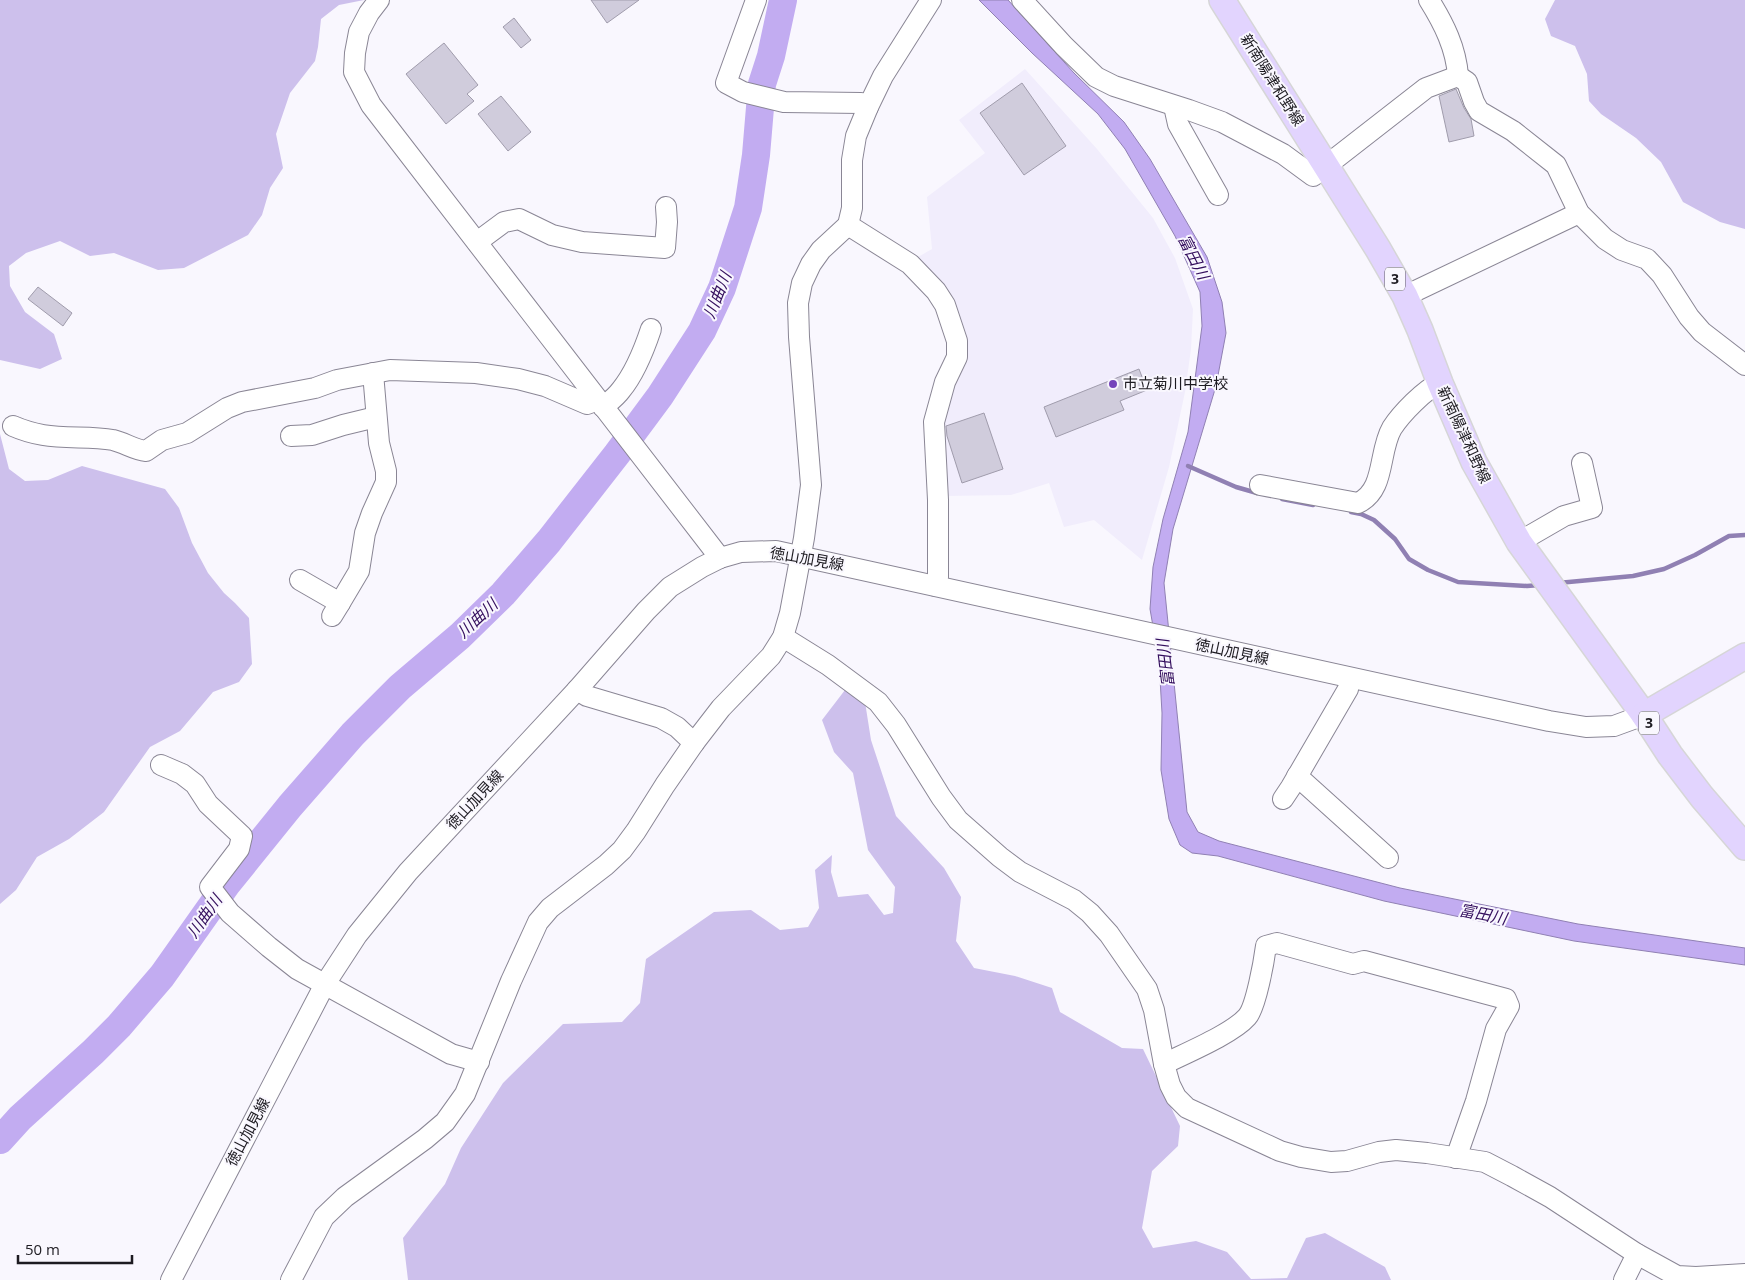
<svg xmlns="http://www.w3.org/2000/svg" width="1745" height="1280" viewBox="0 0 1745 1280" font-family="'Open Sans','Noto Sans JP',sans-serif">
<rect width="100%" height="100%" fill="#f9f7fe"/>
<polygon fill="#f1edfc" points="1025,69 1097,149 1153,218 1175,258 1193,309 1191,349 1185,392 1169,467 1142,560 1094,520 1064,527 1049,483 1011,495 944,496 939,422 965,349 920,266 918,257 932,249 927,197 985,153 959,120"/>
<g fill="#cdc0ec">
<polygon points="0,0 364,0 339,5 321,19 318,47 315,61 290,93 276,134 283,168 270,188 262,215 248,235 184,268 158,270 114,253 90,256 60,241 26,253 9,266 10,286 25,312 54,334 62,359 40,369 0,360"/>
<polygon points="1555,0 1745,0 1745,229 1720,222 1683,202 1661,162 1636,138 1601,114 1589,101 1587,74 1575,46 1551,36 1545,19"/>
<polygon points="0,434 9,469 25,481 48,480 82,466 165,489 179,508 192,543 208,573 224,593 235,603 249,618 252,664 239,682 213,692 180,731 150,747 104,812 69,839 37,857 16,890 0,904"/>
<polygon points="845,690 865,702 871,740 896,816 944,868 961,897 956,941 974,968 1015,976 1052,988 1060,1012 1122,1048 1143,1049 1180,1126 1178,1146 1152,1171 1142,1228 1153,1248 1196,1241 1227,1252 1251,1279 1287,1278 1306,1238 1325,1233 1385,1267 1391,1280 408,1280 403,1238 445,1184 461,1148 503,1083 563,1024 622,1022 640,1003 646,959 714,912 751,910 780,930 808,927 819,908 815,870 832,855 831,872 838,897 868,894 884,915 893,913 895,887 868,850 853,773 834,752 822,720"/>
</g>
<g fill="#c2acf1" stroke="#9080b3">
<polygon points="774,0 791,0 786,16 771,87 757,83 764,36"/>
<polygon points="979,0 1008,0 1074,73 1124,122 1150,159 1207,257 1222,302 1226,333 1216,386 1173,529 1164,583 1187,812 1198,832 1219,841 1400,888 1578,924 1745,948 1745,965 1574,941 1384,901 1218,856 1192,853 1180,845 1169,819 1161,770 1162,713 1159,661 1150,609 1153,567 1163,519 1188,432 1202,326 1200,292 1175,236 1125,149 1098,114 1032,53"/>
</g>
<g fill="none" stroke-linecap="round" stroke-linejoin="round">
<g stroke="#9080b3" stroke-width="4.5">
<polyline points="1188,466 1236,487 1257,493"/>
<polyline points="1282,499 1313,505"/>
<polyline points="1351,512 1361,514 1374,520 1395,539 1409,559 1428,570 1458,582 1527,586 1540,585"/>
<polyline points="1558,583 1633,576 1664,569 1695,555 1729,536 1745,535"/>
</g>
<polyline stroke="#c2acf1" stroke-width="28" points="0,1140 20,1118 93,1052 119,1026 162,976 227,884 290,806 353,734 400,687 460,636 503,594 549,541 617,454 660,396 702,331 722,288 748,208 756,155 762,84 771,56 783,0"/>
</g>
<g fill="#d0ccdc" stroke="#a09cac">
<polygon points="591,0 639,0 607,23"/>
<polygon points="514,18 531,40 521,48 503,27"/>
<polygon points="444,43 478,85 467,94 474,101 446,124 406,74"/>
<polygon points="1022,83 1066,146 1024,175 980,113"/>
<polygon points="1456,89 1464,108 1471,119 1474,136 1449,142 1439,96"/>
<polygon points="501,96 531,132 508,151 478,114"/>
<polygon points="38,287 72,313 63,326 28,299"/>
<polygon points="1139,369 1147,390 1120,401 1124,410 1056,437 1044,407"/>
<polygon points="984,413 1003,469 962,483 947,436 946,426"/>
</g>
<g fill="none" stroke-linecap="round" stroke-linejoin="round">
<g stroke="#8a8695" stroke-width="22">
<g id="minor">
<polyline points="379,0 369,13 359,32 355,53 354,72 371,105 720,558"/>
<polyline points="756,0 726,83 743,92 784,102 861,103 868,107"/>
<polyline points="1022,0 1064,46 1096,77 1114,86 1189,110 1222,122 1283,154 1313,176 1426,88 1458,76"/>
<path d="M1429 0C1444 24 1456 48 1458 76"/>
<polyline points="1458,76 1467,82 1474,102 1479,111 1513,131 1556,165 1579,213 1605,239 1622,250 1647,259 1662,275 1689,317 1702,332 1745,365"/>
<polyline points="1174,106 1178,124 1218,195"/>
<polyline points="848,225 910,264 936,291 945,305 957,341 957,357 945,382 934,422 938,500 938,577 936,586"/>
<polyline points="477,242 504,222 519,219 552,235 582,242 665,248 667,222 666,207"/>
<polyline points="1405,296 1579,213"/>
<path d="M603 407C609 402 616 397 621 390 635 373 644 350 651 329"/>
<path d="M13 426C22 430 32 433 43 435 66 439 90 436 113 440 125 443 135 450 146 451L162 440 187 433 227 408 242 402 315 388 337 380 390 370 476 373 518 379 545 386 587 404 598 400"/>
<polyline points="291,436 312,435 343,425 376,417"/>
<path d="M1260 485 1358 503C1386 490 1378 452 1392 428 1401 414 1425 389 1440 383"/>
<polyline points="1519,542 1564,516 1592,508 1582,463"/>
<polyline points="300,580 340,603 332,616"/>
<polyline points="340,603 359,571 365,533 372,513 386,482 386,471 379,443 373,373"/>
<polyline points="783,637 828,665 878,702 896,725 941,797 958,820 1000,857 1020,872 1074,900 1090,913 1109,934 1147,989 1154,1010 1164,1064 1170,1085 1176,1097 1187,1108 1280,1151 1301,1157 1331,1162 1347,1161 1379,1152 1396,1150 1427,1153 1485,1162 1512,1176 1550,1197 1637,1254 1677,1276 1696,1277 1745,1274"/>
<polyline points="577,690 587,696 661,718 677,727 694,743"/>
<polyline points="161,765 182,774 195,784 208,804 242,836 239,849 210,887 230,913 269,947 297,969 451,1054 479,1062"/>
<polyline points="1297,776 1388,858"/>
<polyline points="1283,799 1291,787 1348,689 1350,678"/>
<path d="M1164 1064C1186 1053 1232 1034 1247 1017 1256 1007 1264 961 1266 946L1277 943 1353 964 1364 961 1506 999 1509 1006 1496 1029 1476 1101 1456 1158"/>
<polyline points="171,1280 325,984 357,935 408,872 577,690 646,611 670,587 702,567 720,558 741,552 776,551 1549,721 1586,727 1614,726 1644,715"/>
<polyline points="291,1280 324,1217 345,1197 425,1139 445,1122 465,1094 511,981 538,922 550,908 606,865 622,850 636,831 665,785 694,743 721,708 771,656 783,637 790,613 804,538 811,485 799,337 798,303 802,283 811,264 821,250 848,225 852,208 852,160 856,136 868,107 883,76 931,0"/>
<polyline points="1624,1280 1637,1254"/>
</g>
</g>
<g stroke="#d6d6d7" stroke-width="28">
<g id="major">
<polyline points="1222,0 1378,249 1405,296 1420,330 1440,383 1474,462 1519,542 1644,715 1670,755 1702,797 1745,847"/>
<polyline points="1644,715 1745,656"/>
</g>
</g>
<use href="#minor" stroke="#fff" stroke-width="20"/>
<use href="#major" stroke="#e2d4fe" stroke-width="25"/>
</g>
<circle fill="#7544bb" stroke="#f9f7fe" stroke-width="2" cx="1113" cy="384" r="5"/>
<g text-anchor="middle" stroke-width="4" stroke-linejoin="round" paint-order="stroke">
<g fill="#f9f7fe" stroke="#5f5d63" stroke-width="1">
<rect x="1385" y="267.5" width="20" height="23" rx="4"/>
<rect x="1639" y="711.5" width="20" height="23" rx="4"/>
</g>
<g font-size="14" font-weight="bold" fill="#1d1b21">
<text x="1395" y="284">3</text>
<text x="1649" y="728">3</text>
</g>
<g font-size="15" fill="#1d1b21" stroke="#f9f7fe">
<text transform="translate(1272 80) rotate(58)" y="5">新南陽津和野線</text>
<text transform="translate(1464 435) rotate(65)" y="5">新南陽津和野線</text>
<text transform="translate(807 559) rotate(10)" y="5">徳山加見線</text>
<text transform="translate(1232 652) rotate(12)" y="5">徳山加見線</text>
<text transform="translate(475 800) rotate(-47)" y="5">徳山加見線</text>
<text transform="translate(248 1132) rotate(-62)" y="5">徳山加見線</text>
</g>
<g font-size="15" fill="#1d1b21" stroke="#f9f7fe" text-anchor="start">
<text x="1123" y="389">市立菊川中学校</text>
</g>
<g font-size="16" font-style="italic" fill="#340f5e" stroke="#f9f7fe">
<text transform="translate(1194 257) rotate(63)" y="6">富田川</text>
<text transform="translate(717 295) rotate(-68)" y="6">川曲川</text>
<text transform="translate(477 618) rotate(-43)" y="6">川曲川</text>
<text transform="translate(1165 663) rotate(-97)" y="6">富田川</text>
<text transform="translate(1483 914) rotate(11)" y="6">富田川</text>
<text transform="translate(204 916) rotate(-55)" y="6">川曲川</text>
</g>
</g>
<path d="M18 1255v8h114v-8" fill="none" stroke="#1d1b21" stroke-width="2.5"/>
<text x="25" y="1255" font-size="15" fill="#1d1b21" stroke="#f9f7fe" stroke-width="4" paint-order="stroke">50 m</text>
</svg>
